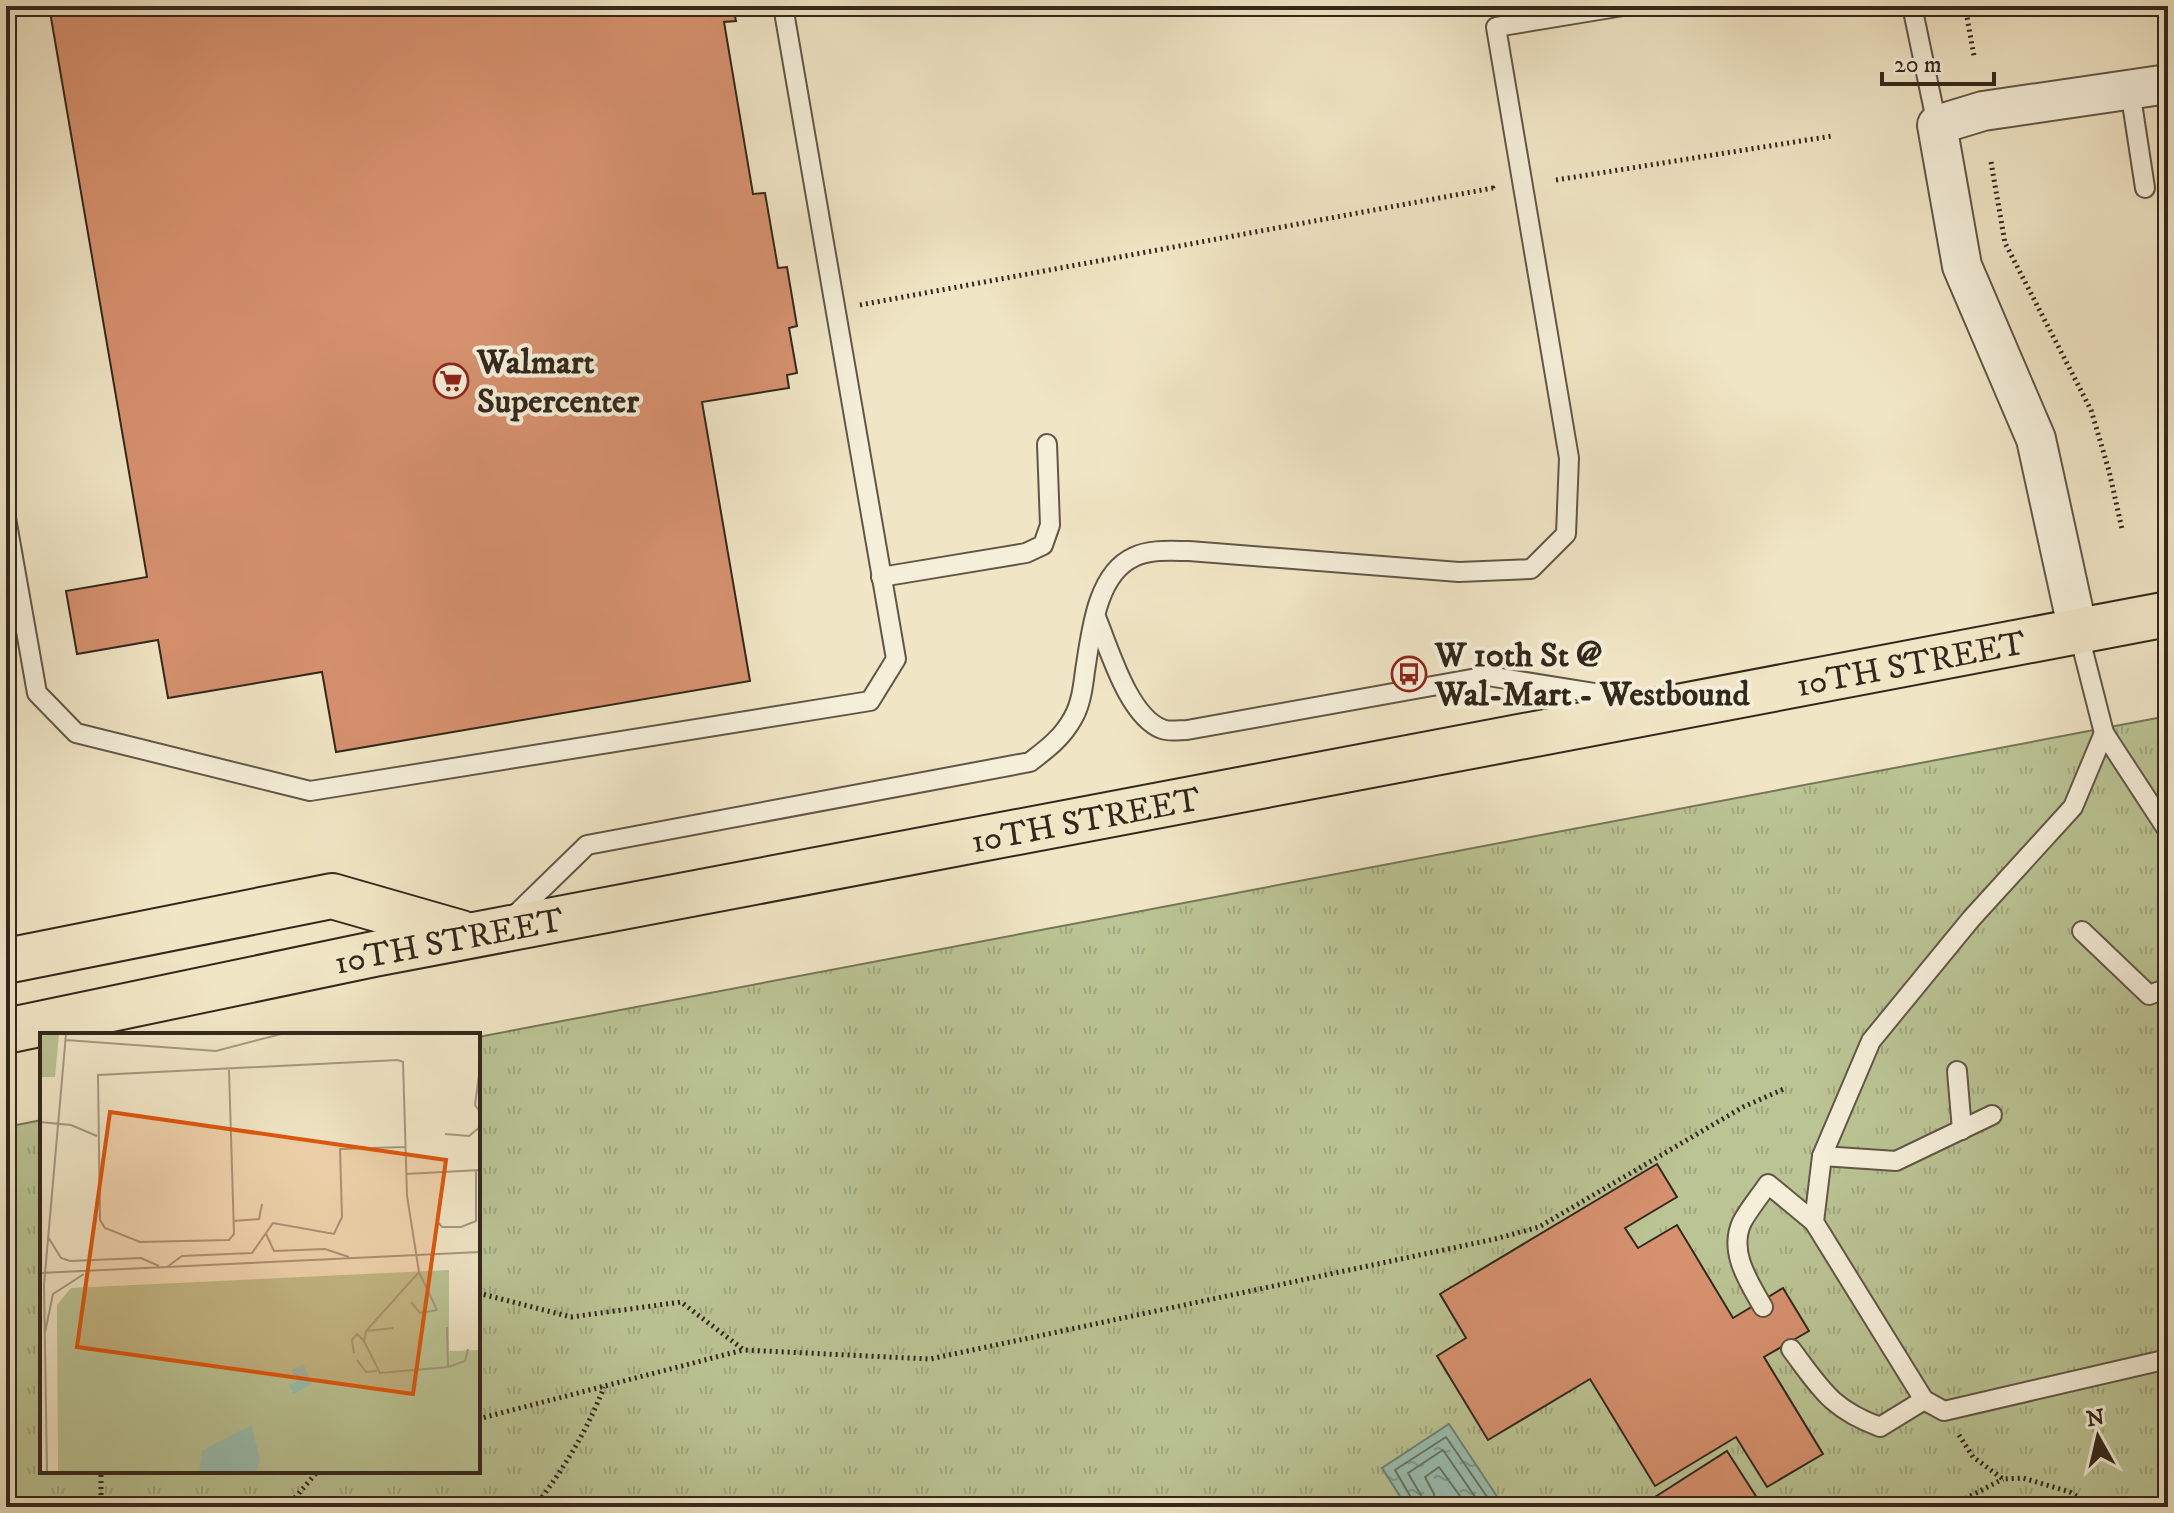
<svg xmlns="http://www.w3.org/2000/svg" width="2174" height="1513" viewBox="0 0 2174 1513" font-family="'IM FELL DW Pica',serif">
<defs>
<pattern id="grass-tufts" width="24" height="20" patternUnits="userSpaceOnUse" patternTransform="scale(2)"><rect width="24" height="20" fill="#bbc494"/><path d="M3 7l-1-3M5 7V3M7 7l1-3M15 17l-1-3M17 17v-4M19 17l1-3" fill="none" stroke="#a1a87f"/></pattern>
<pattern id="water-ripples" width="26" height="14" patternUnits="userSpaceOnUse" patternTransform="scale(2)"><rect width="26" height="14" fill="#9abfb1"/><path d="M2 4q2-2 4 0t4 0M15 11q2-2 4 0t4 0" fill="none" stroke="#7e9b8f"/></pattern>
</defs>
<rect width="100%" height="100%" fill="#f0e5c5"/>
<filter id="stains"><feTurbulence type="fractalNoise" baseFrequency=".0025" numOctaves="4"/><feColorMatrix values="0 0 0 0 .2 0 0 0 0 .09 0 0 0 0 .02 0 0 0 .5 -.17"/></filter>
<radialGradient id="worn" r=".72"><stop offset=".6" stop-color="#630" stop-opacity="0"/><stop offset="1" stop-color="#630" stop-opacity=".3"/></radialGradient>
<polygon fill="url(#grass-tufts)" stroke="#767658" stroke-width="2" points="2168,716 2168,1507 6,1507 6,1127 42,1120 42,1471 478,1471 478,1037"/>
<polygon fill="url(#water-ripples)" stroke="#708375" stroke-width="2" points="1449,1424 1504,1507 1407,1507 1382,1468"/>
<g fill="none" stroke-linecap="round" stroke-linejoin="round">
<g stroke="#667466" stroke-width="2">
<polyline points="1414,1507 1413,1501 1395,1470 1446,1437 1494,1507"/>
<polyline points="1424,1507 1422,1497 1408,1473 1443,1450 1482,1507"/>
<polyline points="1436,1507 1434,1494 1425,1477 1439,1467 1468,1507"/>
</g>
</g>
<g fill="#d6916e" stroke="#32281c" stroke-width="2">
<polygon points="49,6 733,6 736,21 724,22 753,194 765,193 778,268 787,267 797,326 789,328 797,373 787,375 789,388 702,402 750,681 336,752 322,672 168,698 158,640 77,654 66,591 147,577"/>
<polygon points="1657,1164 1677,1197 1625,1228 1638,1248 1677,1225 1733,1318 1783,1288 1809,1331 1764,1357 1823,1454 1767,1487 1736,1437 1655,1486 1590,1379 1488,1440 1437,1356 1466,1338 1440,1294"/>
<polygon points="1727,1451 1759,1501 1750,1507 1662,1507 1655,1497"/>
</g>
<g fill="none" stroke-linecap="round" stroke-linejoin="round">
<g stroke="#625746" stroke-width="22">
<g id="service">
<polyline points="1912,6 1937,125"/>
<polyline points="2130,90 2145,188"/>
<polyline points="6,518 37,693 76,733 310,791 870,701 896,659 783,6"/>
<polyline points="881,577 1026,553 1043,545 1050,525 1047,444"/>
<path d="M1096 617C1109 648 1128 716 1162 729 1169 732 1179 730 1187 730L1488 676 1638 700"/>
<polyline points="2078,631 2104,733"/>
<polyline points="2168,831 2104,733 2073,807 1971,919 1871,1041 1822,1156 1814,1222 1924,1400 1944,1411 2168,1359"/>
<path d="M513 917 587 845 1030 762C1047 749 1062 738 1073 718 1081 704 1083 687 1085 671 1091 634 1096 574 1134 557 1150 549 1171 551 1189 551L1459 572 1531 569 1566 534 1569 458 1496 27 1623 6"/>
<polyline points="2082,931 2149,995 2168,988"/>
<polyline points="1957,1071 1962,1130"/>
<polyline points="1822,1156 1896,1161 1992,1115"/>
<path d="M1763 1307C1749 1282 1728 1252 1742 1222 1749 1209 1760 1196 1768 1184L1814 1222"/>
<path d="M1791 1349C1821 1389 1831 1409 1880 1427L1924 1400"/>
</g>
</g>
<g stroke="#625746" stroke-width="42">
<polyline id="minor" points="2078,631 2036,439 1962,266 1937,125 1983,111 2168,84"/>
</g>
<g stroke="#32281c" stroke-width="48">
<g id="primary">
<polyline points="6,961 332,896 461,933"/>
<path id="s1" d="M6 1031 374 954 2168 614"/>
</g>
</g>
<g stroke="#32281c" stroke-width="5" stroke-dasharray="2 4" stroke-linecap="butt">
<polyline points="1965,6 1974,56"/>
<polyline points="1991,162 2005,243 2091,410 2109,471 2122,529"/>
<polyline points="1556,180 1832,136"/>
<polyline points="860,305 1493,188 1493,190"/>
<polyline points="478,1293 571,1317 681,1302 744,1350 930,1359 1495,1239 1539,1227 1743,1107 1786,1088"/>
<polyline points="478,1419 743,1350"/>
<polyline points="1959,1435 1973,1457 2003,1479 2023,1478 2070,1492 2093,1507"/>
<polyline points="101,1507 101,1471"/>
<polyline points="287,1507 318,1471"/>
<path d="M535 1507C565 1466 585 1435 604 1387"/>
<polyline points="1949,1507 2003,1479"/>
</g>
<use href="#service" stroke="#f5eed9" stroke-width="18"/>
<use href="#minor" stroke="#f5eed9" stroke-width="38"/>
<use href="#primary" stroke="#f0e5c5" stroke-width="44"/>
</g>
<defs>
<g id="supermarket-ring" transform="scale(1.8)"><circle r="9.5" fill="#f5eed9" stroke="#8f2418" stroke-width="1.5"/><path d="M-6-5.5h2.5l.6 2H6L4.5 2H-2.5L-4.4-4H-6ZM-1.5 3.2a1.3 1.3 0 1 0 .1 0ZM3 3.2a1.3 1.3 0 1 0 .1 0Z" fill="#8f2418"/></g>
<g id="bus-ring" transform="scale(1.8)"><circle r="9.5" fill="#f5eed9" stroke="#8f2418" stroke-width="1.5"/><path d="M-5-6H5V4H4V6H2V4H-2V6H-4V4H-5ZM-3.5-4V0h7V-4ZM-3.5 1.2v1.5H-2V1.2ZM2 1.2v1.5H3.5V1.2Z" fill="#8f2418"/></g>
</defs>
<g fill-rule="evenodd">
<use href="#supermarket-ring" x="451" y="381"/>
<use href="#bus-ring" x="1409" y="674"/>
</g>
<g text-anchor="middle" stroke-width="8" stroke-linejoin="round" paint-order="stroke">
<g font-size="34" font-weight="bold" fill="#32281c" stroke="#f5eed9" text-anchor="start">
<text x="477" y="373">Walmart<tspan x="477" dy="39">Supercenter</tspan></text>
<text x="1435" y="666">W 10th St @<tspan x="1435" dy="39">Wal-Mart - Westbound</tspan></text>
</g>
<g font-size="34" fill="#32281c" stroke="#f5eed9">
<text dy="12" stroke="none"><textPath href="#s1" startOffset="1940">10TH STREET</textPath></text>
<text dy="12" stroke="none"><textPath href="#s1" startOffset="1100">10TH STREET</textPath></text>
<text dy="12" stroke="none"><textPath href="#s1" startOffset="452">10TH STREET</textPath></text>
</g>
</g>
<g transform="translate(40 1033)">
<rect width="440" height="440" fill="#f0e5c5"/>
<path d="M409 237V318L439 317 440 439H18L17 272 31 255Z" fill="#bbc494"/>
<path d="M0 1H19L15 44H0Z" fill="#bbc494"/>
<path d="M204 340 219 369 194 381 179 353ZM175 354 187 380 173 387 161 361Z" fill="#bbc494"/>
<path d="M263 331 272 351 253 361 249 352 257 348 251 337ZM211 392 220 426 216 439H159L162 418Z" fill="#9abfb1"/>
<path fill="none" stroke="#a49981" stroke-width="2" d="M26 7 176 18 241 1M440 35 435 72 440 79M189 37 194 201 189 207 100 209 65 195 60 187 58 42 358 27 363 29 367 163 379 239M0 89 31 92 57 103M405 101 429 103 440 94M366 141 440 137M193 188 219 186 222 171M398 189 402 194H421L436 188V138M226 201 234 218 285 216 309 224M8 204 21 225 30 228 101 225 119 233M127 234 142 223 212 220 233 190 294 201 302 184 300 116 365 114M0 240 440 219M371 269 380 280 397 277 379 239 326 298 324 308 340 340 408 334 407 294M326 298 353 295M5 299 13 261 44 241M314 320 312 307 317 301 324 308M317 327 326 339 337 338M408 334 425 328 428 316M7 439 4 252 26 1"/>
<path fill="#df570d" fill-opacity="0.15" stroke="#df570d" stroke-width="4" d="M70 79 406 127 373 361 37 314Z"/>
<rect width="440" height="440" fill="none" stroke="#32281c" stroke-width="4"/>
</g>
<rect width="2174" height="1513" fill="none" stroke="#f0e5c5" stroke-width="32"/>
<rect x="8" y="8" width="2158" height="1497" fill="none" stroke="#32281c" stroke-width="4"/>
<rect x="16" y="16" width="2142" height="1481" fill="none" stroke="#32281c" stroke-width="2"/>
<g transform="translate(2098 1437) rotate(352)" stroke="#f5eed9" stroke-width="6" paint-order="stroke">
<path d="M0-6L14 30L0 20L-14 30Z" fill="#32281c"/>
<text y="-12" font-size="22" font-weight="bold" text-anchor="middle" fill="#32281c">N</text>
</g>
<path d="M1882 72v12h112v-12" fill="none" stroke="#32281c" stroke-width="4"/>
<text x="1894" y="72" font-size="24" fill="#32281c" stroke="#f5eed9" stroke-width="6" paint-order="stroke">20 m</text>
<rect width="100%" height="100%" filter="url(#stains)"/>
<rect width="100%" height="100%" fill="url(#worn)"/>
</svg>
